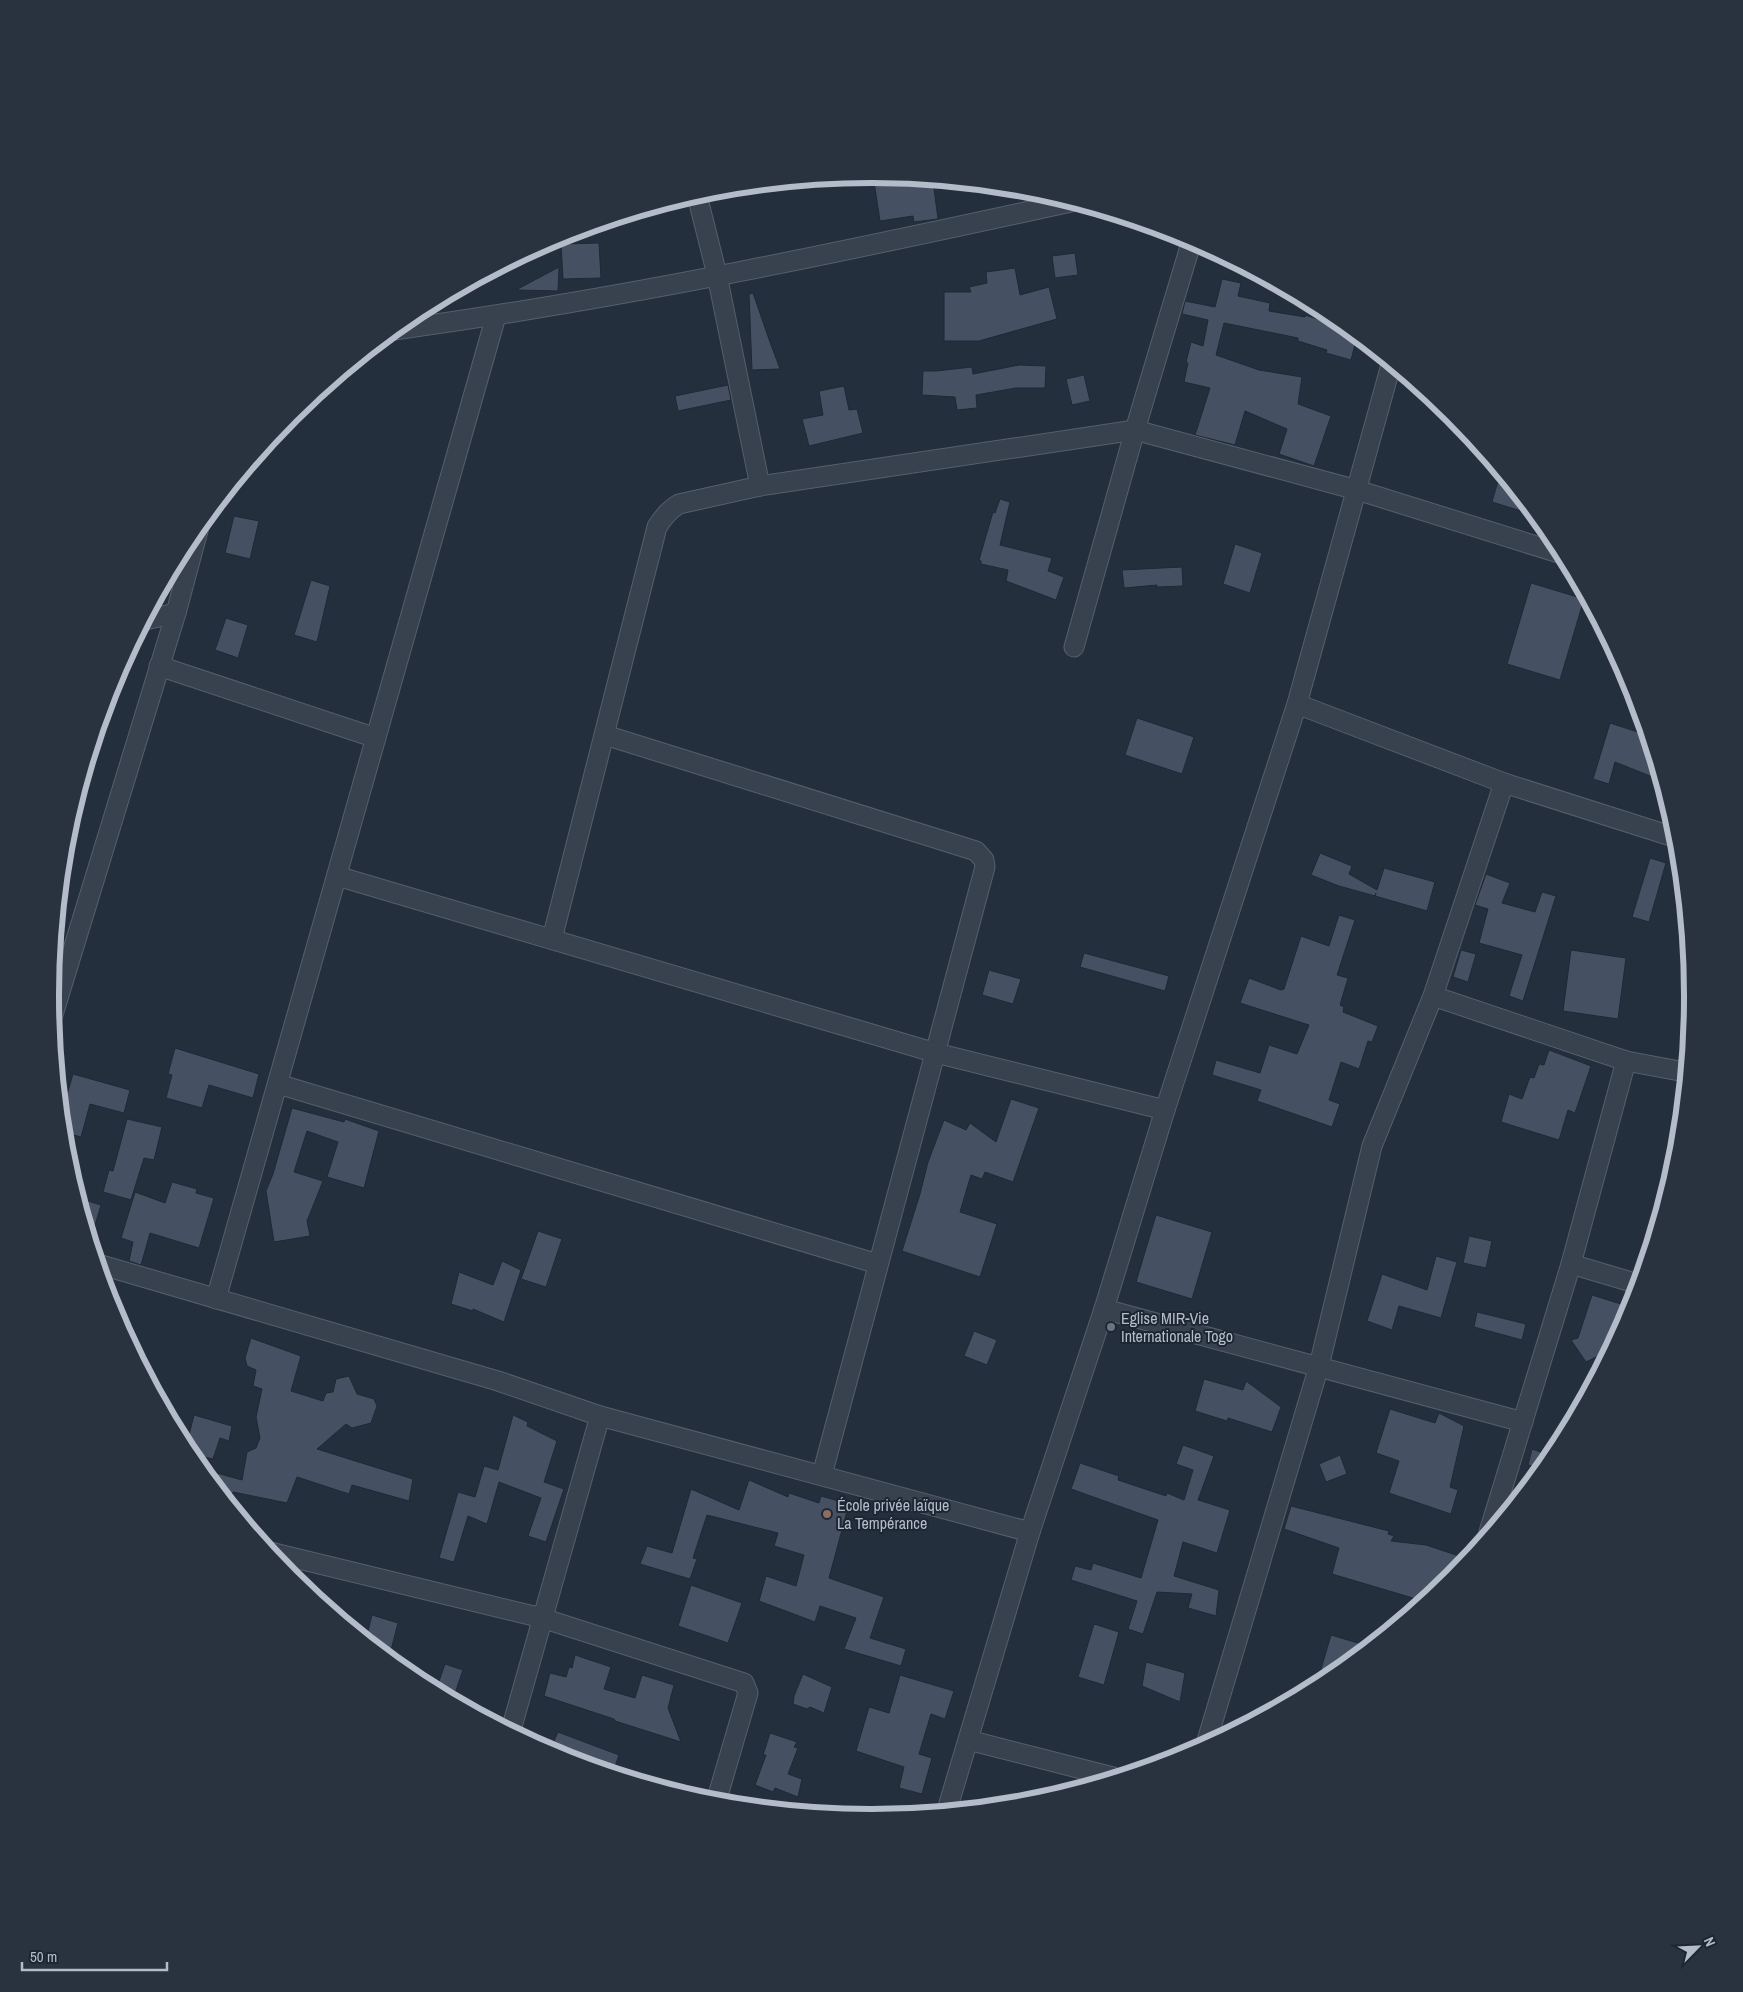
<svg xmlns="http://www.w3.org/2000/svg" width="1743" height="1992" viewBox="0 0 1743 1992" font-family="'Archivo Narrow',sans-serif">
<rect width="100%" height="100%" fill="#242f3e"/>
<g fill="#455162" stroke="#1f2835">
<polygon points="873,175 933,181 938,219 914,222 913,216 880,221"/>
<polygon points="599,243 601,278 563,279 561,244"/>
<polygon points="1075,253 1078,275 1055,278 1052,256"/>
<polygon points="559,267 558,291 516,290"/>
<polygon points="1015,268 1020,295 1049,287 1057,319 979,341 944,341 944,292 971,292 969,287 987,283 986,272"/>
<polygon points="1222,279 1241,283 1238,296 1270,303 1269,311 1305,317 1305,315 1346,328 1357,337 1351,360 1326,353 1327,350 1298,341 1298,338 1224,323 1216,355 1259,370 1302,377 1298,404 1331,416 1314,466 1279,454 1287,429 1245,411 1235,445 1195,435 1210,388 1184,382 1188,363 1186,362 1191,342 1203,346 1208,320 1182,314 1185,301 1215,307"/>
<polygon points="753,293 770,342 780,369 752,370 749,294"/>
<polygon points="1019,365 1046,366 1045,388 1016,388 976,395 977,408 957,410 955,397 922,395 923,371 936,371 972,367 973,374"/>
<polygon points="1084,375 1090,401 1072,405 1066,379"/>
<polygon points="728,385 731,400 678,411 675,396"/>
<polygon points="844,386 849,410 857,409 863,433 809,446 802,419 823,415 819,391"/>
<polygon points="1500,474 1512,488 1534,515 1492,502"/>
<polygon points="1000,499 1010,502 1000,545 1052,558 1048,571 1064,577 1056,600 1006,581 1008,570 981,564 981,561 979,560 993,512 995,513"/>
<polygon points="234,516 259,521 250,559 225,553"/>
<polygon points="1235,544 1262,553 1250,593 1223,584"/>
<polygon points="1182,567 1183,586 1157,587 1157,585 1124,588 1122,570"/>
<polygon points="311,580 330,586 317,642 294,635"/>
<polygon points="1531,583 1584,599 1560,680 1507,664"/>
<polygon points="226,618 248,625 238,658 215,650"/>
<polygon points="1137,718 1194,737 1182,774 1125,755"/>
<polygon points="1610,723 1647,735 1660,780 1615,762 1609,784 1593,779"/>
<polygon points="1320,853 1352,866 1349,874 1377,890 1384,868 1435,882 1427,911 1375,896 1376,893 1375,896 1339,886 1311,875"/>
<polygon points="1650,858 1666,863 1649,922 1632,917"/>
<polygon points="1486,874 1510,883 1502,903 1535,912 1542,892 1556,896 1523,1001 1509,996 1522,955 1479,943 1488,909 1475,905"/>
<polygon points="1339,915 1355,920 1337,975 1348,978 1340,1005 1344,1007 1343,1012 1378,1026 1372,1042 1368,1041 1359,1069 1341,1062 1329,1100 1340,1104 1332,1127 1257,1101 1261,1090 1212,1075 1216,1060 1260,1073 1269,1045 1297,1054 1309,1025 1240,1003 1249,978 1281,990 1284,989 1301,936 1329,946"/>
<polygon points="1461,950 1476,954 1468,982 1453,977"/>
<polygon points="1571,950 1626,958 1618,1019 1563,1011"/>
<polygon points="1084,953 1169,976 1165,991 1080,967"/>
<polygon points="989,970 1021,979 1013,1004 982,995"/>
<polygon points="175,1048 259,1074 253,1098 209,1085 202,1108 166,1098 172,1075 168,1074"/>
<polygon points="1549,1050 1591,1066 1575,1113 1568,1110 1559,1140 1501,1122 1509,1094 1522,1099 1530,1077 1534,1078 1539,1064 1544,1065"/>
<polygon points="73,1074 130,1090 124,1113 90,1104 81,1137 63,1132 62,1112"/>
<polygon points="1011,1099 1039,1108 1013,1182 985,1172 982,1179 971,1175 960,1212 997,1224 980,1277 902,1251 920,1194 928,1162 944,1120 966,1130 970,1123 996,1142"/>
<polygon points="292,1108 344,1122 345,1119 379,1131 364,1188 327,1177 338,1142 307,1131 294,1172 323,1181 307,1221 310,1236 274,1242 266,1191 273,1174"/>
<polygon points="127,1119 162,1127 154,1160 144,1158 131,1200 103,1192 109,1170 113,1171"/>
<polygon points="172,1182 197,1189 196,1193 214,1198 199,1248 150,1233 141,1265 129,1261 133,1242 121,1238 135,1192 165,1203"/>
<polygon points="78,1198 101,1205 91,1239 83,1211"/>
<polygon points="1156,1215 1212,1232 1192,1299 1136,1282"/>
<polygon points="538,1231 562,1239 546,1287 521,1279"/>
<polygon points="1469,1236 1492,1241 1486,1268 1463,1263"/>
<polygon points="1436,1256 1457,1262 1441,1318 1399,1306 1392,1330 1367,1321 1382,1274 1427,1290"/>
<polygon points="502,1261 521,1270 504,1322 473,1309 473,1311 451,1304 459,1272 493,1285"/>
<polygon points="1592,1295 1624,1305 1616,1330 1619,1332 1607,1354 1604,1353 1586,1362 1571,1340 1578,1338"/>
<polygon points="1477,1312 1526,1324 1522,1340 1474,1327"/>
<polygon points="974,1331 997,1340 987,1365 964,1356"/>
<polygon points="251,1338 301,1356 291,1391 323,1401 326,1393 333,1392 336,1379 349,1376 357,1394 374,1399 377,1406 371,1423 352,1428 346,1424 317,1449 413,1479 409,1501 352,1485 349,1494 297,1477 287,1503 233,1492 230,1503 202,1469 242,1480 247,1452 256,1448 260,1438 256,1417 262,1389 253,1386 256,1370 247,1366 245,1358"/>
<polygon points="1204,1379 1243,1390 1246,1381 1281,1407 1272,1432 1228,1418 1227,1421 1195,1411"/>
<polygon points="1390,1409 1435,1423 1439,1413 1464,1426 1450,1487 1458,1490 1451,1514 1389,1493 1399,1461 1376,1453"/>
<polygon points="194,1415 232,1426 229,1441 220,1438 213,1459 190,1454 186,1447"/>
<polygon points="513,1415 528,1422 527,1426 557,1441 544,1482 564,1489 546,1542 528,1536 541,1498 499,1482 487,1524 468,1516 454,1562 439,1558 458,1492 475,1497 484,1466 498,1470"/>
<polygon points="1183,1445 1214,1456 1198,1500 1230,1510 1217,1553 1183,1542 1174,1576 1219,1590 1216,1616 1188,1608 1192,1594 1157,1592 1143,1634 1128,1629 1137,1601 1071,1580 1075,1566 1091,1570 1093,1563 1141,1578 1158,1520 1071,1489 1080,1463 1119,1476 1118,1480 1166,1496 1167,1493 1184,1500 1193,1470 1176,1464"/>
<polygon points="1532,1449 1552,1456 1542,1468 1528,1465"/>
<polygon points="1340,1455 1347,1474 1326,1482 1319,1464"/>
<polygon points="749,1480 788,1497 789,1493 819,1503 821,1496 849,1504 829,1578 884,1597 870,1638 906,1649 901,1666 844,1649 856,1618 820,1606 815,1622 759,1601 766,1576 796,1586 804,1555 774,1546 778,1533 707,1515 693,1558 697,1559 690,1579 640,1564 647,1546 672,1553 691,1489 739,1510"/>
<polygon points="1291,1506 1389,1531 1388,1534 1394,1536 1391,1541 1426,1545 1459,1556 1453,1576 1423,1601 1332,1574 1339,1548 1284,1529"/>
<polygon points="691,1585 742,1603 728,1643 678,1626"/>
<polygon points="372,1615 398,1623 390,1654 381,1651 366,1639"/>
<polygon points="1094,1624 1119,1632 1104,1685 1078,1677"/>
<polygon points="1331,1635 1368,1646 1335,1673 1321,1669"/>
<polygon points="575,1655 611,1667 604,1689 635,1698 642,1675 674,1685 668,1708 681,1742 615,1721 614,1719 544,1696 550,1673 566,1677 569,1667 572,1668"/>
<polygon points="1146,1662 1185,1673 1180,1702 1142,1686"/>
<polygon points="445,1664 463,1670 453,1699 436,1690"/>
<polygon points="803,1674 832,1687 824,1713 810,1707 807,1709 793,1704 794,1696"/>
<polygon points="900,1675 954,1691 945,1719 931,1714 919,1754 932,1758 922,1794 899,1788 904,1767 856,1751 869,1707 889,1713"/>
<polygon points="558,1732 619,1755 613,1772 579,1762 581,1756 554,1741"/>
<polygon points="770,1733 797,1742 794,1747 798,1748 788,1774 802,1779 798,1797 775,1788 773,1792 755,1785 766,1755 763,1755"/>
</g>
<g fill="none" stroke-linecap="round" stroke-linejoin="round">
<g stroke="#565f6c" stroke-width="21">
<g id="minor">
<polyline points="697,195 717,275 760,486"/>
<path d="M394 330C621 299 847 251 1071 202"/>
<polyline points="145,620 176,613"/>
<polyline points="1074,647 1135,430 1192,240"/>
<polyline points="159,666 376,738"/>
<polyline points="1297,704 1504,783 1677,838"/>
<polyline points="605,735 976,851 984,860 985,867 822,1475"/>
<polyline points="337,876 936,1053 1165,1110"/>
<path d="M552 939 657 527C663 517 669 510 679 504L760 486 1135 430 1357 490 1562 554"/>
<polyline points="1433,996 1626,1061 1685,1072"/>
<polyline points="52,1018 176,613 199,527"/>
<polyline points="278,1084 878,1264"/>
<polyline points="98,1264 498,1381 600,1416 1030,1532"/>
<polyline points="1571,1264 1638,1284"/>
<polyline points="216,1299 496,316"/>
<polyline points="1104,1309 1523,1422"/>
<polyline points="1489,1532 1571,1264 1626,1061"/>
<polyline points="270,1552 542,1618 744,1683 748,1693 716,1802"/>
<polyline points="511,1730 600,1416"/>
<polyline points="968,1740 1113,1777"/>
<polyline points="1206,1744 1319,1366 1372,1146 1433,996 1504,783"/>
<polyline points="947,1810 1030,1532 1104,1309 1165,1110 1297,704 1391,365"/>
</g>
</g>
<use href="#minor" stroke="#38414e" stroke-width="19"/>
</g>
<circle fill="#6b7280" stroke="#1d2633" stroke-width="2" cx="1111" cy="1327" r="5"/>
<circle fill="#8d6e63" stroke="#1d2633" stroke-width="2" cx="827" cy="1514" r="5"/>
<g text-anchor="middle" stroke-width="4" stroke-linejoin="round" paint-order="stroke">
<g font-size="16" fill="#b4bcc9" stroke="#1d2633" text-anchor="start">
<text x="1121" y="1324">Eglise MIR-Vie<tspan x="1121" dy="18">Internationale Togo</tspan></text>
<text x="837" y="1511">École privée laïque<tspan x="837" dy="18">La Tempérance</tspan></text>
</g>
</g>
<path d="M0 0H1743V1992H0ZM871 183H872A812 812 0 0 1 1684 995V997A812 812 0 0 1 872 1809H871A812 812 0 0 1 59 997V995A812 812 0 0 1 871 183Z" fill="#29323f" fill-rule="evenodd"/>
<path fill="none" stroke="#b4bcc9" stroke-width="6" d="M871 183H872A812 812 0 0 1 1684 995V997A812 812 0 0 1 872 1809H871A812 812 0 0 1 59 997V995A812 812 0 0 1 871 183Z"/>
<g transform="translate(1698 1947) rotate(66)" stroke="#1d2633" stroke-width="4" paint-order="stroke">
<path d="M0-4L9 19L0 12L-9 19Z" fill="#b4bcc9"/>
<text y="-8" font-size="14" font-weight="bold" text-anchor="middle" fill="#b4bcc9">N</text>
</g>
<path d="M22 1962v8h145v-8" fill="none" stroke="#b4bcc9" stroke-width="2.5"/>
<text x="30" y="1962" font-size="15" fill="#b4bcc9" stroke="#1d2633" stroke-width="4" paint-order="stroke">50 m</text>
</svg>
